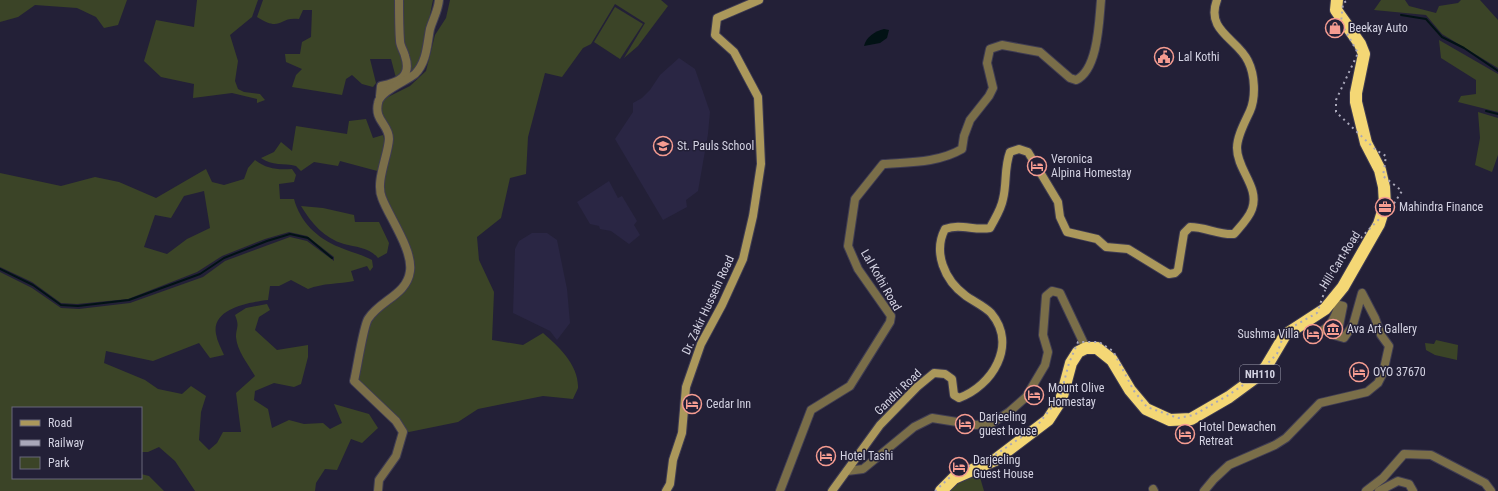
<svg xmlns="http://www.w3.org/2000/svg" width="1498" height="491" viewBox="0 0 1498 491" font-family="'Roboto Condensed',sans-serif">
<rect width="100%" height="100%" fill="#232037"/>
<g fill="#2a2644">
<polygon points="679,58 695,69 710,112 708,134 698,191 686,200 687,207 663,220 615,139 633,112 633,103 642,98 650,90 660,75"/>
<polygon points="609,181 618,198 622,196 637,221 634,225 640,235 629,244 611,231 600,229 599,226 590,224 577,202"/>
<polygon points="532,233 547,233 557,240 567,289 570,323 557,340 550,331 513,313 515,249 519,241"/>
</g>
<g fill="#3b4427" fill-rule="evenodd">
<polygon points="0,0 127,0 118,25 104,28 96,17 77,8 35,5 18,17 0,22"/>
<polygon points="197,0 258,0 252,17 230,35 238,61 235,81 238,89 244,92 260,94 265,100 257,103 257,99 232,93 193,98 194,84 161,77 144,61 156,20 194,27"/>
<path d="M263 0H395L396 44 402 54 404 69 396 78 391 59H370L376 83 373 87 362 84 352 75 346 79 342 95 292 87 296 75 302 69 286 62 285 54H300L302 42 311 37 312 10H303L299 19C278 16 282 33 257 17Z"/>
<path d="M402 0H433C429 16 426 57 416 69 412 73 405 77 401 80L406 74Z"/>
<path d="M450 0H661L668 6 638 46 624 58 645 23 615 4 591 44 583 48 562 77 545 73 528 137 526 174 510 178 501 218 477 237 479 260 494 292 492 340 523 345 543 333C558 346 579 365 578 388 577 391 574 396 573 399L543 396 478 409 458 422 409 432 405 431 361 386 357 378 369 323 373 317 409 286 413 270 384 198C381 178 390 159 391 139 391 127 378 119 382 100L410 86 426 71 435 35 446 18Z"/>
<polygon points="1381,0 1405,0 1409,6 1436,13 1439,6 1458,3 1461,0 1480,0 1498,20 1498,68 1442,34 1426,15 1374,10"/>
<polygon points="615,7 643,24 620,59 594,42"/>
<polygon points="1439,40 1498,74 1498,112 1458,102 1461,96 1476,94 1476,80 1441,58"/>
<polygon points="1478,112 1498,118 1498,155 1492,172 1475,165 1480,138"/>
<path d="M366 119 373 138 383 135 385 142 381 172 340 161 338 166 314 162 301 171 296 166C284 163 272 166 261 158L274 152 281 142 292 151 296 126 347 134 349 121Z"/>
<path d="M255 160C267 169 277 170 292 169L296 175 294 182 279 184 280 199H294C300 222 318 239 339 247 350 252 361 254 372 260L373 267 370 271 367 266 351 271 354 281C339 284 323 283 308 289L291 280 279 286H270L268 300C251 302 211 308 216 334 217 341 221 348 224 355L210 358 199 343 153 361 106 351 104 363 145 380 158 389 182 394 191 386 206 396 201 412 199 440 209 450 217 443 223 432H241L236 393 255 376C248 364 237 351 236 337 236 327 240 327 235 315L246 308 267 304 270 310 259 317 255 330 277 350 308 345V357L301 384 294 387 274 383 255 391 254 400 268 409 272 428 289 420 304 424 323 423 330 429 342 423 334 404 369 414 378 428 362 443 351 439 337 470 325 469 316 483 315 491H195L175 461 159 447 148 452H141V408H13V478H141V474L149 476 164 491H0V272L32 288 61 308 79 309 130 303 203 277 225 261 290 237 307 241 334 261V257L307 236 289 232 265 239 222 256 197 272 128 299 77 304 61 303 32 282 0 267V173L61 186 95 177 119 182 156 198 206 169 212 182 224 185 244 179 248 168ZM204 191 210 228 187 239 167 254 144 247 155 215 171 218 184 196Z"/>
<path d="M301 206 323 208 354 215 355 222H379L389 243 387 253 378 258C370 248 356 247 344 244 324 238 312 224 301 206Z"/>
<polygon points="1436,340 1458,345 1457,360 1435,355 1426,350 1425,343 1434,344"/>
<polygon points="979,474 984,491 949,491 958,479"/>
</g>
<path fill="#021215" d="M884 29 889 30 887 38 880 43 864 46C866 37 875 31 884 29Z"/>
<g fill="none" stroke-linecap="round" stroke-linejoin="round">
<g stroke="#021215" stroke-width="2">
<polyline points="1401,15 1426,19 1442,37 1464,48 1498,71"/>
<polyline points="1486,111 1498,114"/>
<polyline points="0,269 33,285 61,305 78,306 129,300 200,274 224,258 267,241 290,234 308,238 332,258"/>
</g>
<g stroke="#3f3c52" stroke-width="10">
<g id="street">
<path d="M380 96 381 86C399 82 412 77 405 56 404 51 400 46 400 41 399 28 399 13 399 0"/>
<polyline points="847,471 863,469 914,427 932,418 976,425 992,423 1009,412 1026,397 1045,365 1048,352 1043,335 1046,296 1052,291 1060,293 1086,348"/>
<polyline points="1153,489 1154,491"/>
<path d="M378 491 379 480 396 456 403 432 396 421 354 381C357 369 363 327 368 319 380 300 407 295 410 271 413 250 389 217 382 198 375 182 388 156 389 139 389 124 374 121 378 103 380 91 405 82 415 74 427 62 427 44 430 29 433 19 438 11 439 0"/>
<path d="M780 491 811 410 850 386 890 322 891 316 858 269 848 246 855 199 883 164C909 162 938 163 962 149L964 136 970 120 989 96 993 88 987 63 990 49 1002 45 1040 52 1070 78 1076 80C1098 70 1099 22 1101 0"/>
<path d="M1204 491 1214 479 1229 465 1275 445 1286 438 1320 403 1367 392 1378 383 1383 373 1389 346 1381 335 1375 318 1362 293 1353 325 1344 338 1337 336 1343 306 1339 305C1334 320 1330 328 1316 334L1304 323"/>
<polyline points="1366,491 1383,478 1404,454 1431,455 1485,483 1491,491"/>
<polyline points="1379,491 1398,481 1409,484 1413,491"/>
</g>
</g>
<g stroke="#3f3c52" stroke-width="10">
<g id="secondary">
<polyline points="666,491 670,484 673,460 682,433 686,387 701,344 722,305 743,259 753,216 761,164 758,97 734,52 715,35 717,18 759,0"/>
<path d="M832 491 880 425 917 387 934 373 945 374 952 379 954 395 959 398C992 386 1018 345 991 313 984 306 973 301 966 296 944 280 933 252 945 229 961 223 974 231 990 228 995 218 1001 210 1003 199 1007 183 1004 168 1010 152L1019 149 1028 152 1058 202 1060 217 1067 232 1097 239 1106 247 1128 249 1169 274 1175 273 1178 270 1184 233 1190 227C1206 227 1218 235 1234 234 1240 227 1249 218 1252 209 1260 187 1237 170 1237 148 1237 136 1245 122 1250 111 1256 97 1255 75 1248 61 1238 39 1205 31 1217 0"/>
</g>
</g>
<g stroke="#3f3c52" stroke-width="14">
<polyline id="highway" points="941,491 954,478 995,460 1048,420 1061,400 1071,363 1078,352 1086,348 1097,348 1112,360 1130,390 1146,409 1170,420 1191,419 1229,397 1259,375 1266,367 1285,335 1325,309 1343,287 1379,224 1385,205 1384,187 1380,170 1366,143 1356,102 1356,93 1364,54 1360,44 1336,10 1337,0"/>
</g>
<use href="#street" stroke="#7a6e49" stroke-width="8"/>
<use href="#secondary" stroke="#ab985b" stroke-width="8"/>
<use href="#highway" stroke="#f4d775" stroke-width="12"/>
<polyline stroke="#a9a7b9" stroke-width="2" stroke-dasharray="2 4" stroke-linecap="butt" points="935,491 959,469 985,462 1036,427 1060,397 1069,363 1078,342 1099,342 1113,351 1134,391 1147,407 1178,418 1194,415 1227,396 1252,379 1277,354 1285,331 1317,313 1334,265 1393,205 1402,191 1383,176 1386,156 1376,150 1336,112 1336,100 1358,53 1341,23 1343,3 1349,0"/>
</g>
<defs>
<g id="shop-ring" transform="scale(1)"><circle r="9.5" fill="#232037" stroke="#f59c91" stroke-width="1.5"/><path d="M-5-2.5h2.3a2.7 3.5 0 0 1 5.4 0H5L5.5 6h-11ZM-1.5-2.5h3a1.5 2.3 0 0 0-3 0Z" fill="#f59c91"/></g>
<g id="civic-ring" transform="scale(1)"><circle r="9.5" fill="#232037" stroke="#f59c91" stroke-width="1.5"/><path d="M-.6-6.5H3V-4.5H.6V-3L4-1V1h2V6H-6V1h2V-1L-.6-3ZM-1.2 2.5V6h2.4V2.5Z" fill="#f59c91"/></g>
<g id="school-ring" transform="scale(1)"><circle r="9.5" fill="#232037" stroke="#f59c91" stroke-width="1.5"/><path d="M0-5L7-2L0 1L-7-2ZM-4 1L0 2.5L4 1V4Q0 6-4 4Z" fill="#f59c91"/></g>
<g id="hotel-ring" transform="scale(1)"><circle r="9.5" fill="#232037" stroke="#f59c91" stroke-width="1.5"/><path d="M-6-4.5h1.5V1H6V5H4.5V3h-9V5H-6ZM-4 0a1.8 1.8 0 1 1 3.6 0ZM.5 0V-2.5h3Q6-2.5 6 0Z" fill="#f59c91"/></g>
<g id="office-ring" transform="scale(1)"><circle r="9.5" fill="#232037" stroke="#f59c91" stroke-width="1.5"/><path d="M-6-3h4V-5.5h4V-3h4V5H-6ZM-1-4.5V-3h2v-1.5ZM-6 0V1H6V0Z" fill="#f59c91"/></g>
<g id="museum-ring" transform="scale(1)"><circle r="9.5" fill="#232037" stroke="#f59c91" stroke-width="1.5"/><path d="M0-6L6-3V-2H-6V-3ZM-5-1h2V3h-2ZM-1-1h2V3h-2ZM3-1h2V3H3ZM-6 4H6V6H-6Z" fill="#f59c91"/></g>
</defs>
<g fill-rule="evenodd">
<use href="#shop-ring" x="1335" y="28"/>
<use href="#civic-ring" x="1164" y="57"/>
<use href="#school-ring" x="663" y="146"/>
<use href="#hotel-ring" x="1037" y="166"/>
<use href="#office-ring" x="1385" y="207"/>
<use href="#museum-ring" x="1333" y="329"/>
<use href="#hotel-ring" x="1313" y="334"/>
<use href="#hotel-ring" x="1359" y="372"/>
<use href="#hotel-ring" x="1034" y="395"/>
<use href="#hotel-ring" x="692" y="404"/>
<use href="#hotel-ring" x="965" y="424"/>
<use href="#hotel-ring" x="1185" y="434"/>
<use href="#hotel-ring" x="826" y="456"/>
<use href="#hotel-ring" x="959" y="467"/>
</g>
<g text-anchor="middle" stroke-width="3" stroke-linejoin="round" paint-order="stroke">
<rect fill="#232037" stroke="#9e9daf" stroke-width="1" x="1240" y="365" width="40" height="18" rx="3"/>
<g font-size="11" font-weight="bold" fill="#d3d2e2">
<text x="1260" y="378">NH110</text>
</g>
<g font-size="12" fill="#d3d2e2" stroke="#232037" text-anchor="start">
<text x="1349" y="32">Beekay Auto</text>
<text x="1178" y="61">Lal Kothi</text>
<text x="677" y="150">St. Pauls School</text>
<text x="1051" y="163">Veronica<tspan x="1051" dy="14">Alpina Homestay</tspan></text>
<text x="1399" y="211">Mahindra Finance</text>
<text x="1347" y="333">Ava Art Gallery</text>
<text x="1299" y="338" text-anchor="end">Sushma Villa</text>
<text x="1373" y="376">OYO 37670</text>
<text x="1048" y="392">Mount Olive<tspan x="1048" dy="14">Homestay</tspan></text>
<text x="706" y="408">Cedar Inn</text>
<text x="979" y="421">Darjeeling<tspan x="979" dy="14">guest house</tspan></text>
<text x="1199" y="431">Hotel Dewachen<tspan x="1199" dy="14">Retreat</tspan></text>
<text x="840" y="460">Hotel Tashi</text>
<text x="973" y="464">Darjeeling<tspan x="973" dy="14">Guest House</tspan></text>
</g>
<g font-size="12" fill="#d3d2e2" stroke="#232037">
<text transform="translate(1340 260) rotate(-58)" y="4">Hill Cart Road</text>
<text transform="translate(881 280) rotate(60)" y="4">Lal Kothi Road</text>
<text transform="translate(708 305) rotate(-65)" y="4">Dr. Zakir Hussein Road</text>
<text transform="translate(898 392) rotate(-44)" y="4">Gandhi Road</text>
</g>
</g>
<rect x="12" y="407" width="130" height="72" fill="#232037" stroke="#69677b"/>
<rect x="20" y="420" width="20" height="6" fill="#ab985b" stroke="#69677b"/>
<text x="48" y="427" font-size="12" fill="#d3d2e2">Road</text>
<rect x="20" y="440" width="20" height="6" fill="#a9a7b9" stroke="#69677b"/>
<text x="48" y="447" font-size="12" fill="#d3d2e2">Railway</text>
<rect x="20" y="457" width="20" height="12" fill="#3b4427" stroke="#69677b"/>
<text x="48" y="467" font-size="12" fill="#d3d2e2">Park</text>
</svg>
